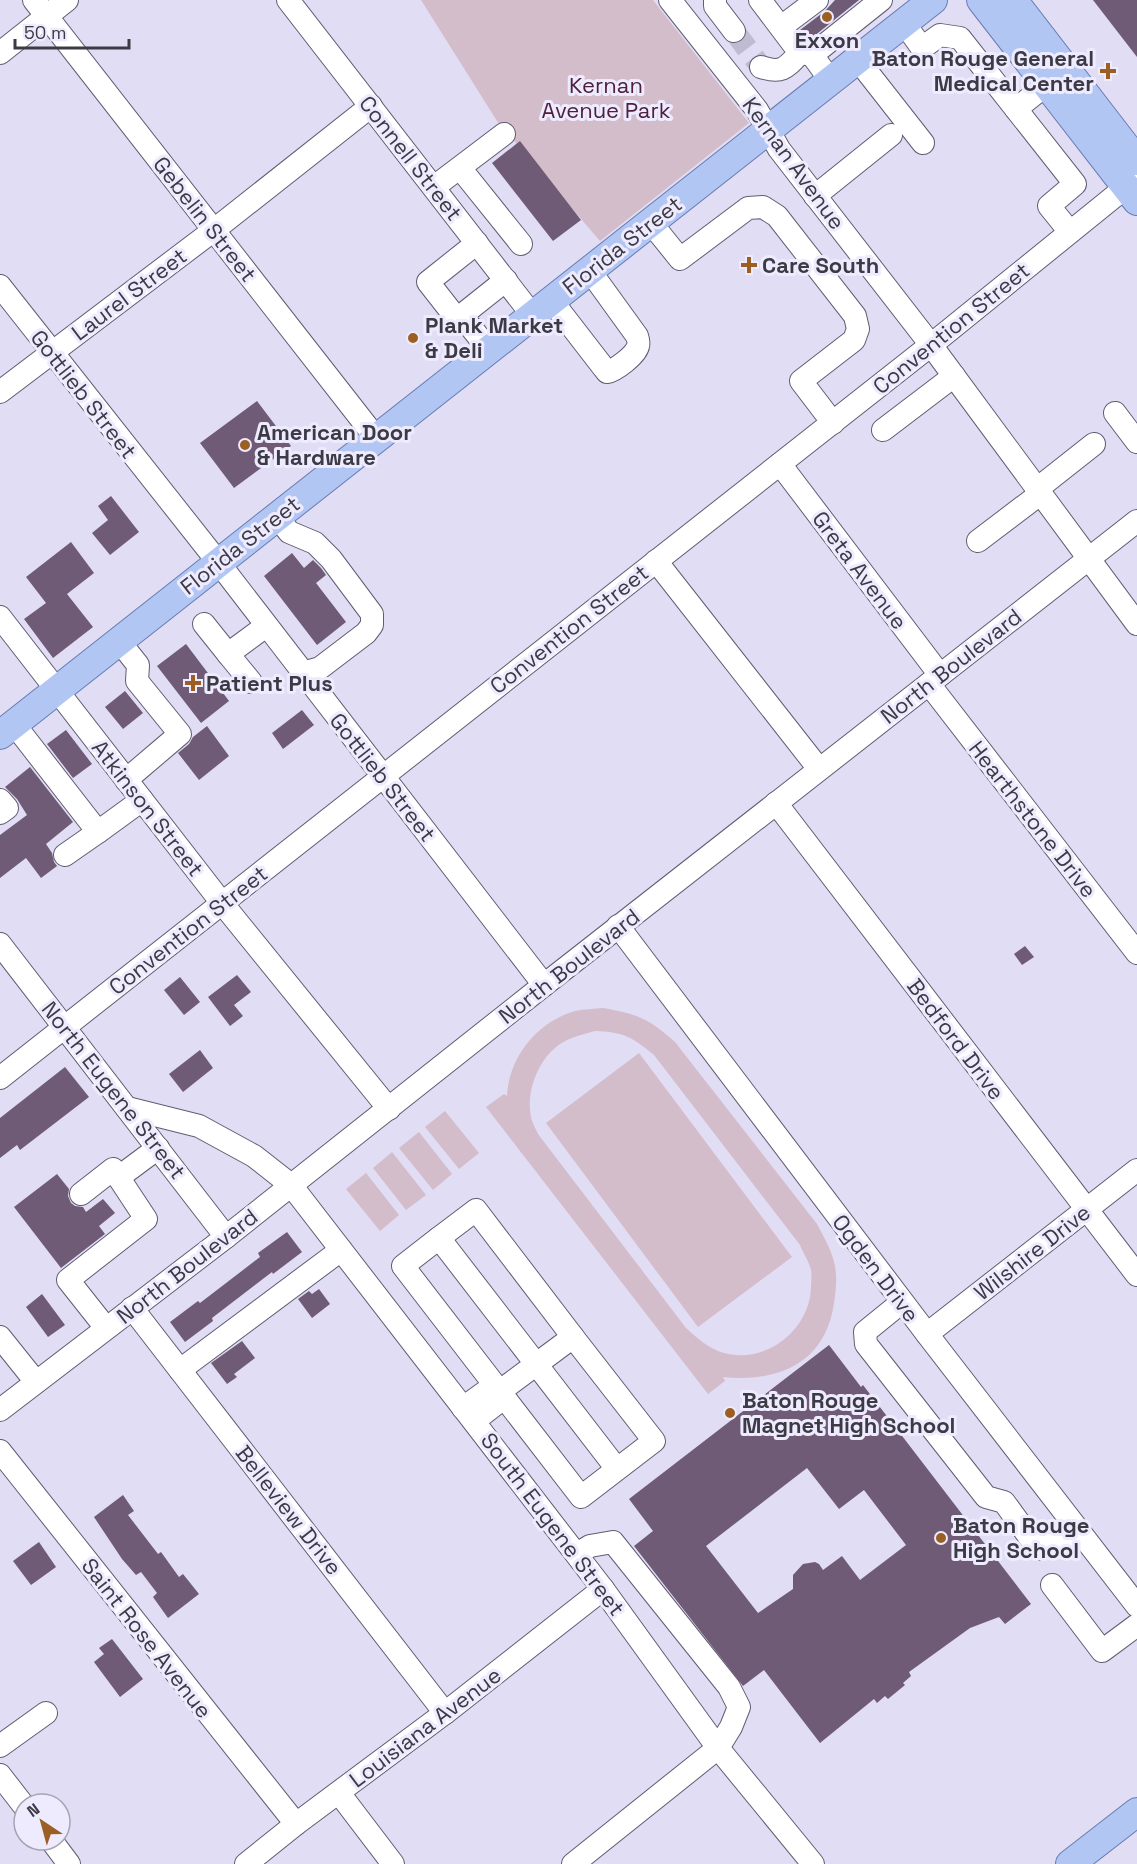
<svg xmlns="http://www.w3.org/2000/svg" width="1137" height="1864" viewBox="0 0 1137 1864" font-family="'Space Grotesk',sans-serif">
<rect width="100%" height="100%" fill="#e0ddf5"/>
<g fill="#d4bdca" fill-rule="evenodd">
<polygon points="421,0 653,0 749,123 600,241 497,121"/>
<path d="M603 1008C637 1014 648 1018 675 1042L817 1224C824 1237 832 1251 835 1266 837 1278 836 1291 834 1303 826 1362 779 1383 723 1377L725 1381 708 1394 486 1107 504 1094 507 1096C509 1057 537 1022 575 1011 584 1009 594 1009 603 1008ZM595 1031C624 1032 632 1037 654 1055L800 1245C803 1253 809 1261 811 1270 812 1276 811 1283 811 1288 809 1331 766 1364 724 1353 709 1349 697 1338 686 1328L538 1134C536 1129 532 1123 531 1117 526 1093 537 1063 555 1048 566 1038 581 1035 595 1031Z"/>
<polygon points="639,1053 792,1257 698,1327 546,1123"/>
<polygon points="445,1111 479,1153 459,1169 425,1127"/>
<polygon points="419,1132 452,1174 433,1190 399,1148"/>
<polygon points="392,1152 426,1195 406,1210 373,1168"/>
<polygon points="366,1173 399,1215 380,1231 346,1189"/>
</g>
<g fill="#6f5b76" fill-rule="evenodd">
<polygon points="835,0 859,0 808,41 800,30 825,11"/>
<polygon points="1093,0 1137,0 1137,57"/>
<polygon points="520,141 581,220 553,241 492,163"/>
<polygon points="257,401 291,446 234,488 200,443"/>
<polygon points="111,496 139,532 110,555 92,533 108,520 98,506"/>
<polygon points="71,542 94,573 67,594 93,627 53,658 24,619 46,603 26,577"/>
<polygon points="292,553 304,568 313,560 321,568 326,575 316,583 346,622 317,645 264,576"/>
<polygon points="186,644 229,701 201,723 157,666"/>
<polygon points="125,691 143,713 123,729 105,707"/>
<polygon points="302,710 314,725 283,749 272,733"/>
<polygon points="207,726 229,756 199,780 178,753 189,744 193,737"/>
<polygon points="66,730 92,764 73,778 47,744"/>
<polygon points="30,767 73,822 46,844 52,853 54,862 57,866 41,878 26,858 0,878 0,835 27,815 17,799 5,787"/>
<polygon points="1025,946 1034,957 1022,965 1014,954"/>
<polygon points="237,975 251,992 234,1005 243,1016 230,1026 208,997"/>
<polygon points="180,977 200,1002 184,1015 164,990"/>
<polygon points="200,1050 213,1068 183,1092 169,1074"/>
<polygon points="65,1067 89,1097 20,1150 17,1145 0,1158 0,1118"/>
<polygon points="57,1174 69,1189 68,1196 71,1203 75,1206 83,1207 86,1212 103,1199 115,1213 99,1226 105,1234 61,1268 14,1207"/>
<polygon points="287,1232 302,1252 273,1274 272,1272 212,1318 213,1321 185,1342 170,1322 198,1301 200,1303 260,1257 258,1253"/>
<polygon points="319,1289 330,1304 312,1318 298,1299 309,1291 312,1294"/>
<polygon points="42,1294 65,1325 48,1337 26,1307"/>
<polygon points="242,1341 255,1358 234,1374 237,1377 227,1384 211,1363"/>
<path d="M829 1345 861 1387 863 1385 1031 1604 1005 1624 999 1617 970 1628 909 1672 911 1676 903 1683 905 1685 888 1699 885 1696 877 1703 874 1699 820 1743 764 1670 743 1686 634 1546 653 1531 629 1499ZM807 1468 839 1509 864 1490 906 1545 860 1580 842 1556 823 1570 819 1564 815 1562 803 1564 793 1575V1589L758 1613 706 1546Z"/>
<polygon points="123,1495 134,1511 128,1515 158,1554 161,1552 179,1577 183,1574 199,1594 168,1618 153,1597 157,1593 141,1572 136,1575 122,1559 94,1517"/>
<polygon points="39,1542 56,1567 31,1585 13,1561"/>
<polygon points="112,1639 143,1679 120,1697 94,1662 104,1654 99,1648"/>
</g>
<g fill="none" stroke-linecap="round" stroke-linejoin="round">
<polyline stroke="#bfbcd2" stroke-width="22" stroke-dasharray="22 11" stroke-linecap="butt" points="734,31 761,67"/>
<g stroke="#605d71" stroke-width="24">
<g id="minor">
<polyline points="34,0 376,438"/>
<polyline points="288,0 533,316"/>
<polyline points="670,0 757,110 779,149 931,345 1137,624"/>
<polyline points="715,0 715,6 734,31"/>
<polyline points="760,0 800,53 812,55 831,81"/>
<polyline points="904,23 922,48 940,35 960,38 1075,184 1049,206 1070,232"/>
<polyline points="781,27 817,0"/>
<polyline points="0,53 67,0"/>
<polyline points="812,55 881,0"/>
<polyline points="858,60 923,143"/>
<path d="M761 67C782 74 786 68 800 53"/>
<polyline points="1016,109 1046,85"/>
<polyline points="460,168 521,244"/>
<polyline points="434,187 504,134"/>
<polyline points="815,196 891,135"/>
<polyline points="651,223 680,259 748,208 763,207 777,216 855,316 858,329 854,340 801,381 833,423"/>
<polyline points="477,243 428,282 457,319 506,280"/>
<polyline points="0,286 218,562 544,985"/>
<path d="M552 301 603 367 607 372C615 371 637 354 638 346 639 343 638 339 637 336L590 271"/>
<polyline points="457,319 470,326 489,350"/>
<polyline points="0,392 214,230 371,106"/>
<polyline points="1115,413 1137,442"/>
<polyline points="883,430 954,376"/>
<polyline points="780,464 940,675"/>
<polyline points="1037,489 1094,444"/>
<polyline points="277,516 289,532 315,543 331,559 372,614 372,625 366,633 320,668 302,673"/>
<polyline points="978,541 1040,494"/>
<polyline points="656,561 819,769"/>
<polyline points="0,617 222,903 389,1109"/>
<polyline points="204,624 228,654 266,626"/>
<polyline points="119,641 138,665 137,681 180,734 126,780"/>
<polyline points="228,654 251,682"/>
<polyline points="929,684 1137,953"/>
<polyline points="14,724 98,832 65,855"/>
<polyline points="0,800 7,808 0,813"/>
<polyline points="776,803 1137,1275"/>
<polyline points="98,832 142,800"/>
<polyline points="618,926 927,1334 1137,1606"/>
<polyline points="0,944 226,1237"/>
<polyline points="0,1078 931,345 1137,178"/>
<polyline points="127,1108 199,1126 254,1156 291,1185 603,1589 718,1748 813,1864"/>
<polyline points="119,1177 158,1148"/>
<polyline points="81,1194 113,1169 146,1219 68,1280 106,1328"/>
<polyline points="439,1238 476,1210 573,1337"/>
<polyline points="902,1302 865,1332 866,1344 986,1497 1004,1502 1038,1549 1064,1540 1078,1530"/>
<polyline points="132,1308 445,1713"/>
<polyline points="927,1334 1137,1170"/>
<polyline points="0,1337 36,1382"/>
<polyline points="180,1370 341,1250"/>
<polyline points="499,1392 573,1337 654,1441 581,1497 403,1266 439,1238 617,1469"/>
<polyline points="463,1408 488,1390 499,1392 497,1403 474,1421"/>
<polyline points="0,1410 226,1237 544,985 1137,521"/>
<polyline points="0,1451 296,1824"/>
<polyline points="1052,1585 1102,1651 1137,1625"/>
<polyline points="0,1746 46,1713"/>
<polyline points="0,1775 24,1806"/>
<polyline points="339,1793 393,1864"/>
<polyline points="51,1840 69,1864"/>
<polyline points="246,1864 296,1824 445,1713 603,1589"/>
<polyline points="573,1864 718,1748 731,1727 739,1707 729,1687 613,1542 590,1546 577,1554"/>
</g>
</g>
<g stroke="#687cb2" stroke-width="30">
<g id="major">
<polyline points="981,0 1137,201"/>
<polyline points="1013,0 1137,161"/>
<polyline points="0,735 933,0"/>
<polyline points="1070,1864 1137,1812"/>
</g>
</g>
<use href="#minor" stroke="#fff" stroke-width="22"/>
<use href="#major" stroke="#b2c6f4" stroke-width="28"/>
</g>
<g fill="#9c5f23" stroke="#eeebff" stroke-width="2">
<circle cx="827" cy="17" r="6"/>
<path d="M1105 62h6v6h6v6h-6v6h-6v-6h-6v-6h6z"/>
<path d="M746 256h6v6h6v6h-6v6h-6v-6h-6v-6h6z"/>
<circle cx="413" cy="338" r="6"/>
<circle cx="245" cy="445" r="6"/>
<path d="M190 674h6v6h6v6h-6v6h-6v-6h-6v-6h6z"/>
<circle cx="730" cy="1413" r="6"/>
<circle cx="941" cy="1538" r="6"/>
</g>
<g text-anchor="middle" stroke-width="6" stroke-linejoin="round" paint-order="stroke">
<g font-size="22" font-weight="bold" fill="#3c3a44" stroke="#eeebff" text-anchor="start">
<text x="827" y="48" text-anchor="middle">Exxon</text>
<text x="1094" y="66" text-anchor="end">Baton Rouge General<tspan x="1094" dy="25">Medical Center</tspan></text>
<text x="762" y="273">Care South</text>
<text x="425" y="333">Plank Market<tspan x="425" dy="25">&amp; Deli</tspan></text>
<text x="257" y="440">American Door<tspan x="257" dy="25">&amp; Hardware</tspan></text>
<text x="206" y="691">Patient Plus</text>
<text x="742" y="1408">Baton Rouge<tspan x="742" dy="25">Magnet High School</tspan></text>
<text x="953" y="1533">Baton Rouge<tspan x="953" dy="25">High School</tspan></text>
</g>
<g font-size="22" fill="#4e203d" stroke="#eeebff">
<text x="606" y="93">Kernan<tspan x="606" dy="25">Avenue Park</tspan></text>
</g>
<g font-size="22" fill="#3c3a44" stroke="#eeebff">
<text transform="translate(411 158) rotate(52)" y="8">Connell Street</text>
<text transform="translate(794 163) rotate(54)" y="8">Kernan Avenue</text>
<text transform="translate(205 219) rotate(52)" y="8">Gebelin Street</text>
<text transform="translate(622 245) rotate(-38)" y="8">Florida Street</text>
<text transform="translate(129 294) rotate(-37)" y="8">Laurel Street</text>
<text transform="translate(951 328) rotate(-39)" y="8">Convention Street</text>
<text transform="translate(84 394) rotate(52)" y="8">Gottlieb Street</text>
<text transform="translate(240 545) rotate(-38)" y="8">Florida Street</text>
<text transform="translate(860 570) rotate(53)" y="8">Greta Avenue</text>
<text transform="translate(569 629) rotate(-38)" y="8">Convention Street</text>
<text transform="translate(951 666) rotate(-38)" y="8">North Boulevard</text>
<text transform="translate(383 777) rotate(52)" y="8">Gottlieb Street</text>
<text transform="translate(148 808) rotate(52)" y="8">Atkinson Street</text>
<text transform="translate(1033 819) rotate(52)" y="8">Hearthstone Drive</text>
<text transform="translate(188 930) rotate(-38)" y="8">Convention Street</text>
<text transform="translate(569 966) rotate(-38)" y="8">North Boulevard</text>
<text transform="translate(956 1039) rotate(53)" y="8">Bedford Drive</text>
<text transform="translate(114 1090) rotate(52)" y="8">North Eugene Street</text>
<text transform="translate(1032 1252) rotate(-38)" y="8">Wilshire Drive</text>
<text transform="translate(187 1266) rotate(-38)" y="8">North Boulevard</text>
<text transform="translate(876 1268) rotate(53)" y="8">Ogden Drive</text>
<text transform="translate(289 1510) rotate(52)" y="8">Belleview Drive</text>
<text transform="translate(553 1524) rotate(53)" y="8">South Eugene Street</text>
<text transform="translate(147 1638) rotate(52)" y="8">Saint Rose Avenue</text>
<text transform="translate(425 1727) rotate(-37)" y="8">Louisiana Avenue</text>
</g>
</g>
<g transform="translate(42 1822) rotate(324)"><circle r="28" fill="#eeebff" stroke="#a7a4b4" stroke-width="1.5"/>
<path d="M0-4.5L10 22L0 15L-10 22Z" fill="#9c5f23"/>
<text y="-9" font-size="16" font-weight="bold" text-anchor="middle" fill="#3c3a44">N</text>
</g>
<path d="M15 39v9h114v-9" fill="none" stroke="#3c3a44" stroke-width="3"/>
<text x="24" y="39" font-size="18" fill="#3c3a44" stroke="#eeebff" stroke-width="4.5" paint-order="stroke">50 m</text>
</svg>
